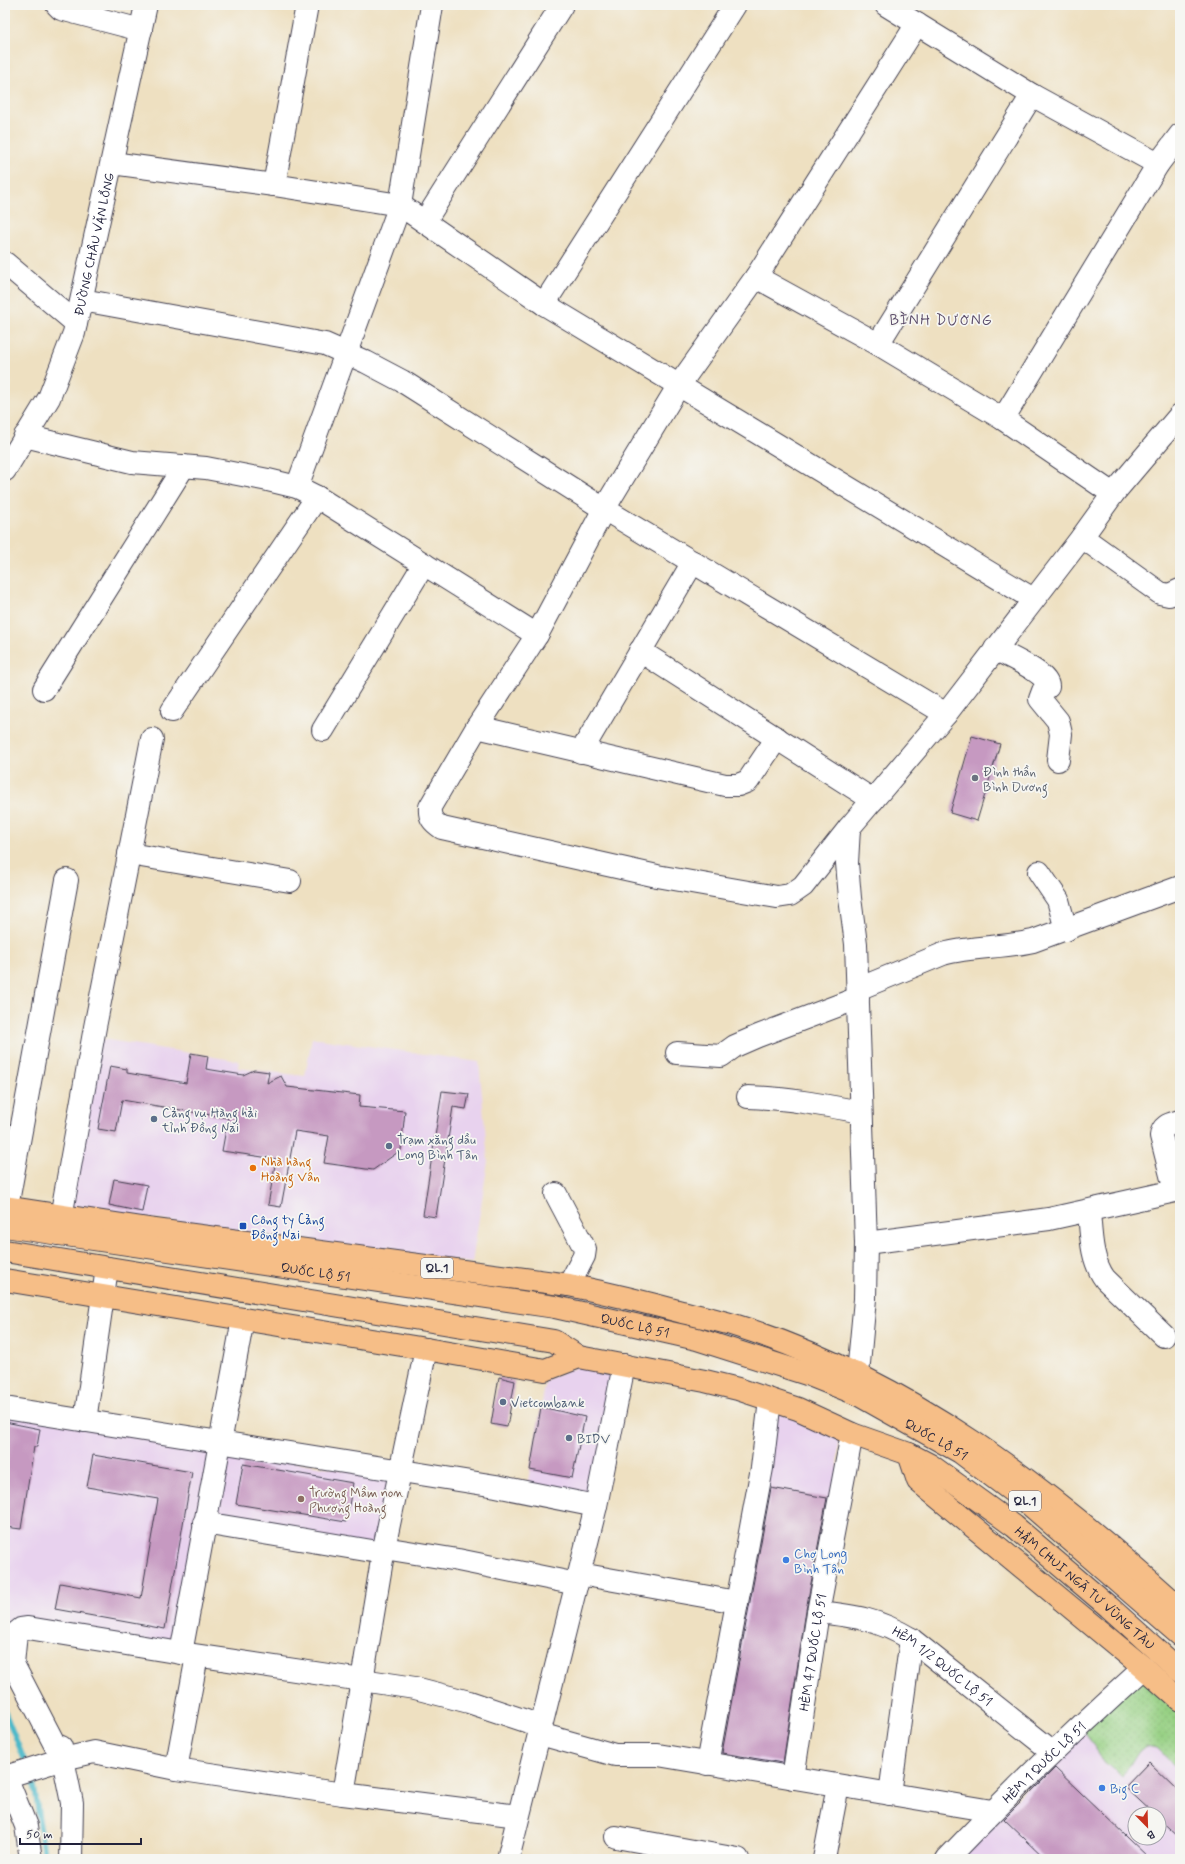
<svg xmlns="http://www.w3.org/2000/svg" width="1185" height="1864" viewBox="0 0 1185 1864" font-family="Mynerve,sans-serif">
<defs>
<pattern id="grass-dots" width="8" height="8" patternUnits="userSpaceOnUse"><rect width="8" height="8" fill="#96d083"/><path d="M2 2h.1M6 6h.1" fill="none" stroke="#81b272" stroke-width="1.8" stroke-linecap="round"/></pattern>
</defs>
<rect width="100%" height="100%" fill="#f6f6f2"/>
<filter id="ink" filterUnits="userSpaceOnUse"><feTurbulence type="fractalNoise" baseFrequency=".025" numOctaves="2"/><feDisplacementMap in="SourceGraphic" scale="8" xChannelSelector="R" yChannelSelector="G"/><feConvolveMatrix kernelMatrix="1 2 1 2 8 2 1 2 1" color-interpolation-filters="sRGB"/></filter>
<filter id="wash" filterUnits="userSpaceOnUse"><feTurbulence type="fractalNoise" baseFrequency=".012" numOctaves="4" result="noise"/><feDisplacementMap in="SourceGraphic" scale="16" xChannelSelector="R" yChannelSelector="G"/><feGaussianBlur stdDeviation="0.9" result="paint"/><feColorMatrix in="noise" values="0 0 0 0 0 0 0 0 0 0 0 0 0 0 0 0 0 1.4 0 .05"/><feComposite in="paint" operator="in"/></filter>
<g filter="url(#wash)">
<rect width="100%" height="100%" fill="#eee0c1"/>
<g fill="#e8d2ee" fill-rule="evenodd">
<polygon points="96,1038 239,1061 238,1068 305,1076 312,1038 479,1062 488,1161 472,1263 65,1207"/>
<polygon points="580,1366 616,1373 592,1499 527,1486 546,1380"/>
<polygon points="775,1411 838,1436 838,1471 788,1772 714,1759"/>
<polygon points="5,1414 214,1448 178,1647 29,1621 14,1619 5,1623"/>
<polygon points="221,1450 393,1478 379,1549 209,1520"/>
<path d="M1180 1713V1859H955L1084 1730ZM1135 1814H1159V1838H1135Z"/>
</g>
<polygon fill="url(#grass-dots)" stroke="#5c795f" points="1142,1678 1180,1713 1180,1770 1157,1748 1147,1746 1137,1752 1122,1777 1101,1758 1084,1730"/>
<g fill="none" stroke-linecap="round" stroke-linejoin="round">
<g stroke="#4db9c9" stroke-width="5">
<polyline points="5,1712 26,1764"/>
<polyline points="30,1774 34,1784 45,1859"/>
</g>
</g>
<g id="blocks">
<g fill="#c699c1">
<polygon points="972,736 1000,744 977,821 950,813"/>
<polygon points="191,1053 208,1056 206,1069 243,1075 254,1070 269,1072 267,1083 281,1076 287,1087 360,1095 359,1107 405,1111 401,1150 373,1170 324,1163 329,1136 295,1131 281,1207 268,1205 276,1159 222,1151 228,1118 122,1100 116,1132 98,1129 110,1066 127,1069 127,1073 186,1083"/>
<polygon points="442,1091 469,1094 466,1109 453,1107 436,1217 423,1215"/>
<polygon points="114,1179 147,1185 142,1212 109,1205"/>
<polygon points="499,1377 515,1381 507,1427 491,1424"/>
<polygon points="541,1407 585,1417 572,1478 530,1470"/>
<polygon points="5,1422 40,1429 37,1447 34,1447 21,1529 5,1527"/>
<polygon points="93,1455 192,1472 165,1629 55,1609 60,1583 141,1598 158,1499 87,1487"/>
<polygon points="243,1464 353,1483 346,1522 236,1504"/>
<polygon points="771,1488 827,1498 806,1610 783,1763 722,1753"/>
<polygon points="1149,1762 1180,1792 1180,1838 1159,1819 1159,1814 1154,1814 1125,1787"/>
<polygon points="1055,1768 1150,1859 1046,1859 1004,1819"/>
</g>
</g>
</g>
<g filter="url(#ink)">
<use href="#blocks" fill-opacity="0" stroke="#413e4f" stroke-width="1"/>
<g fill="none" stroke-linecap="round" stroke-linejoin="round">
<g stroke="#413e4f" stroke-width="24">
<g id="minor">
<polyline points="57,5 61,9 141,30"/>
<polyline points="886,5 1032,95 1158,164"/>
<path d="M917 24 756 277 679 385 604 509 537 635 477 727 430 807C429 818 433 822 442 828L657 876 777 897 790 895 803 886 849 828 946 714 1082 537 1113 494 1180 415"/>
<polyline points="112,163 274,185 400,205 544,304 1033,599"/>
<polyline points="274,185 307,5"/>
<polyline points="425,221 562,5"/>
<polyline points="5,263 76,323"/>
<polyline points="756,277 878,344 1003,419 1113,494"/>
<polyline points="82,300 325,344 366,362 402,381 604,509 946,714"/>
<polyline points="544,304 735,5"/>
<polyline points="878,344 1032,95"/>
<polyline points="1003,419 1158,164 1180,135"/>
<polyline points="25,436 132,462 206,468 268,480 297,487 317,497 537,635"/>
<path id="s1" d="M5 470 49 398 74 333 146 5"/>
<polyline points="297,487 400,205 432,5"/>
<polyline points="1082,537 1160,593 1169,595 1180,590"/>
<path d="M995 649C1007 656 1049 673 1048 687L1043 691 1040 699 1058 721 1061 734 1058 760"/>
<polyline points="640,651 873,800"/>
<polyline points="44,689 184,466"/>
<polyline points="172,711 317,497"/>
<polyline points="477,727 725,785 738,785 748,781 777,738"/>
<polyline points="323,730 424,564"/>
<polyline points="581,752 693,562"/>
<polyline points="849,828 847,863 850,898 856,944 866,1243 865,1299 858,1374"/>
<polyline points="129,854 290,881"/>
<polyline points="1039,872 1058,900 1066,930"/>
<path d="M858 989 943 954C972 946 1003 948 1033 941L1180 887"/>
<polyline points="677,1053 721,1056 735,1046 758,1036 858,998"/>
<path d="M748 1097C786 1098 824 1105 861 1112"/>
<polyline points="556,1194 585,1249 584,1256 569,1285"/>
<polyline points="7,1207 67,880"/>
<path d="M1089 1211C1091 1235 1091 1260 1105 1279L1164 1336"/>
<polyline points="58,1234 95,1027 152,739"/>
<path d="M866 1243 1049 1219 1175 1191 1161 1136C1162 1125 1170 1124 1180 1121"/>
<polyline points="5,1408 496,1486 596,1506"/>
<polyline points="85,1421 107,1268"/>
<polyline points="204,1523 384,1553"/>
<polyline points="384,1548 458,1560 577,1584"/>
<polyline points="580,1574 737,1602"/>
<path id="s2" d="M818 1612C855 1616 878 1619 911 1639L1053 1752"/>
<polyline points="181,1653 243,1319"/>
<polyline points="540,1734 615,1755 658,1755 992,1811"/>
<polyline points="707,1764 762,1468 770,1400"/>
<polyline points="176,1769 197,1656"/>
<polyline points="5,1774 26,1826 31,1859"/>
<polyline points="5,1777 63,1759 72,1803 71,1859"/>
<path id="s3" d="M793 1778 818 1612 852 1434"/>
<polyline points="343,1794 384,1548 426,1349"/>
<polyline points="890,1794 911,1639"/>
<polyline points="518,1816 343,1794 176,1769 94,1752 63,1759 61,1747 55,1745 13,1664 16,1633 21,1629 28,1628 181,1653 415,1688 469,1702 541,1726"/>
<polyline points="616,1837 738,1859"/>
<polyline points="508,1859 596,1506 624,1365"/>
<polyline points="824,1859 838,1786"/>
<path id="s4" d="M947 1859C1010 1793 1076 1729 1144 1668"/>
</g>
</g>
<g stroke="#413e4f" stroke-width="24">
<g id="major">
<path d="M5 1207 149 1229 569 1285C607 1293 645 1302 682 1312 699 1316 717 1320 734 1325 908 1379 1047 1487 1180 1608"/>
<polyline points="5,1280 426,1349 545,1370 579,1357"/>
</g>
</g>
<g stroke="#413e4f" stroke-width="24">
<g id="highway">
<path id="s5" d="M5 1226 555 1307 697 1339 807 1374 857 1394 960 1452 1029 1504 1180 1635"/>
<path id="s6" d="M5 1251 554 1341 579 1357 705 1381 738 1389 798 1409 852 1434 909 1454 930 1465 1014 1526 1109 1607 1180 1671"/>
<polyline points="852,1392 858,1374"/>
<polyline points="909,1454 918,1481 1144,1668 1180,1700"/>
</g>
</g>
<use href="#minor" stroke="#fff" stroke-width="22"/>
<use href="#major" stroke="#f6be87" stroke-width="22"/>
<use href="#highway" stroke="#f6be87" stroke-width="22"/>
</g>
</g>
<circle fill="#6b7280" stroke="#f6f6f2" stroke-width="1.5" cx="975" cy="778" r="4"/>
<g fill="#5c6f8a" stroke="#f6f6f2" stroke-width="1.5">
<circle cx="154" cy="1119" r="4"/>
<circle cx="389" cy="1146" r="4"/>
<circle cx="503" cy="1402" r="4"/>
<circle cx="569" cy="1438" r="4"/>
</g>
<circle fill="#e8710a" stroke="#f6f6f2" stroke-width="1.5" cx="253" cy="1168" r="4"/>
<rect fill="#1a4fb4" stroke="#f6f6f2" stroke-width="1.5" x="239" y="1222" width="8" height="8" rx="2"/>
<circle fill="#8d6e63" stroke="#f6f6f2" stroke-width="1.5" cx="301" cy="1499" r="4"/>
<g fill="#3f7fe0" stroke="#f6f6f2" stroke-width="1.5">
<circle cx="786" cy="1560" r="4"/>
<circle cx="1102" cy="1788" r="4"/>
</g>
<g text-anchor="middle" stroke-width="3.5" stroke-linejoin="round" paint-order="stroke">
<g fill="#f6f6f2" stroke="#626272" stroke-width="1">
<rect x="421" y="1258" width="32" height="20" rx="3"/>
<rect x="1009" y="1491" width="32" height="20" rx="3"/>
</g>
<g font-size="12" font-weight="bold" fill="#22223b">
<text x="437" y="1272">QL.1</text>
<text x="1025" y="1505">QL.1</text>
</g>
<g font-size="13" fill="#22223b" stroke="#f6f6f2">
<text dy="5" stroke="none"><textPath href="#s1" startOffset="245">ĐƯỜNG CHÂU VĂN LỒNG</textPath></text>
<text dy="5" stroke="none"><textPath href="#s5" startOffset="314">QUỐC LỘ 51</textPath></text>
<text dy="5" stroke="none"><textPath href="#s5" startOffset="638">QUỐC LỘ 51</textPath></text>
<text dy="5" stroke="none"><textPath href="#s5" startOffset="962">QUỐC LỘ 51</textPath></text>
<text dy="5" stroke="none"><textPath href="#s6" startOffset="1153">HẦM CHUI NGÃ TƯ VŨNG TÀU</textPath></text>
<text dy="5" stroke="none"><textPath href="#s3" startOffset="127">HẺM 47 QUỐC LỘ 51</textPath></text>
<text dy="5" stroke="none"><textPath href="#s2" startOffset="139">HẺM 1/2 QUỐC LỘ 51</textPath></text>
<text dy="5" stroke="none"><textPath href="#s4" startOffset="137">HẺM 1 QUỐC LỘ 51</textPath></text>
</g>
<g font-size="13" fill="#5b616d" stroke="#f6f6f2" text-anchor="start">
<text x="983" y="776">Đình thần<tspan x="983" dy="15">Bình Dương</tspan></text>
</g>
<g font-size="13" fill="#4e5e75" stroke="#f6f6f2" text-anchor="start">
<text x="162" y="1117">Cảng vụ Hàng hải<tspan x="162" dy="15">tỉnh Đồng Nai</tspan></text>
<text x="397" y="1144">Trạm xăng dầu<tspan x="397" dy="15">Long Bình Tân</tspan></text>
<text x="511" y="1407">Vietcombank</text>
<text x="577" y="1443">BIDV</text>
</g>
<g font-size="13" fill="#c56008" stroke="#f6f6f2" text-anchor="start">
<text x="261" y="1166">Nhà hàng<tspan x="261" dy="15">Hoàng Vân</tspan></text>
</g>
<g font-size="13" fill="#164399" stroke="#f6f6f2" text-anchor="start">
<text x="251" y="1224">Công ty Cảng<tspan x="251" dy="15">Đồng Nai</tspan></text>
</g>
<g font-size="13" fill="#785e54" stroke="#f6f6f2" text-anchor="start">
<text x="309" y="1497">Trường Mầm non<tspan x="309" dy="15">Phượng Hoàng</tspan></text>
</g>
<g font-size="13" fill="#366cbe" stroke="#f6f6f2" text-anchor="start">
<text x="794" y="1558">Chợ Long<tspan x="794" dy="15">Bình Tân</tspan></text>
<text x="1110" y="1793">Big C</text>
</g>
<g font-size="15" letter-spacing="1" fill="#5b4c6a" stroke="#f6f6f2">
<text x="941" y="325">BÌNH DƯƠNG</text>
</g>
</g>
<rect width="1185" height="1864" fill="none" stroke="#f6f6f2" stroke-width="20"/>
<g transform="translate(1147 1826) rotate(157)"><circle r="19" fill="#f6f6f2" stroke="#a1a1a9"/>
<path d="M0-3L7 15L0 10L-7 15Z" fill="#c8321e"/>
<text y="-6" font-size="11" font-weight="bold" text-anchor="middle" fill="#22223b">B</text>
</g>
<path d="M20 1838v6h121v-6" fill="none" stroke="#22223b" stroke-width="2"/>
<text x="26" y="1838" font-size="12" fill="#22223b" stroke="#f6f6f2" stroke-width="3" paint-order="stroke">50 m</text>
</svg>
